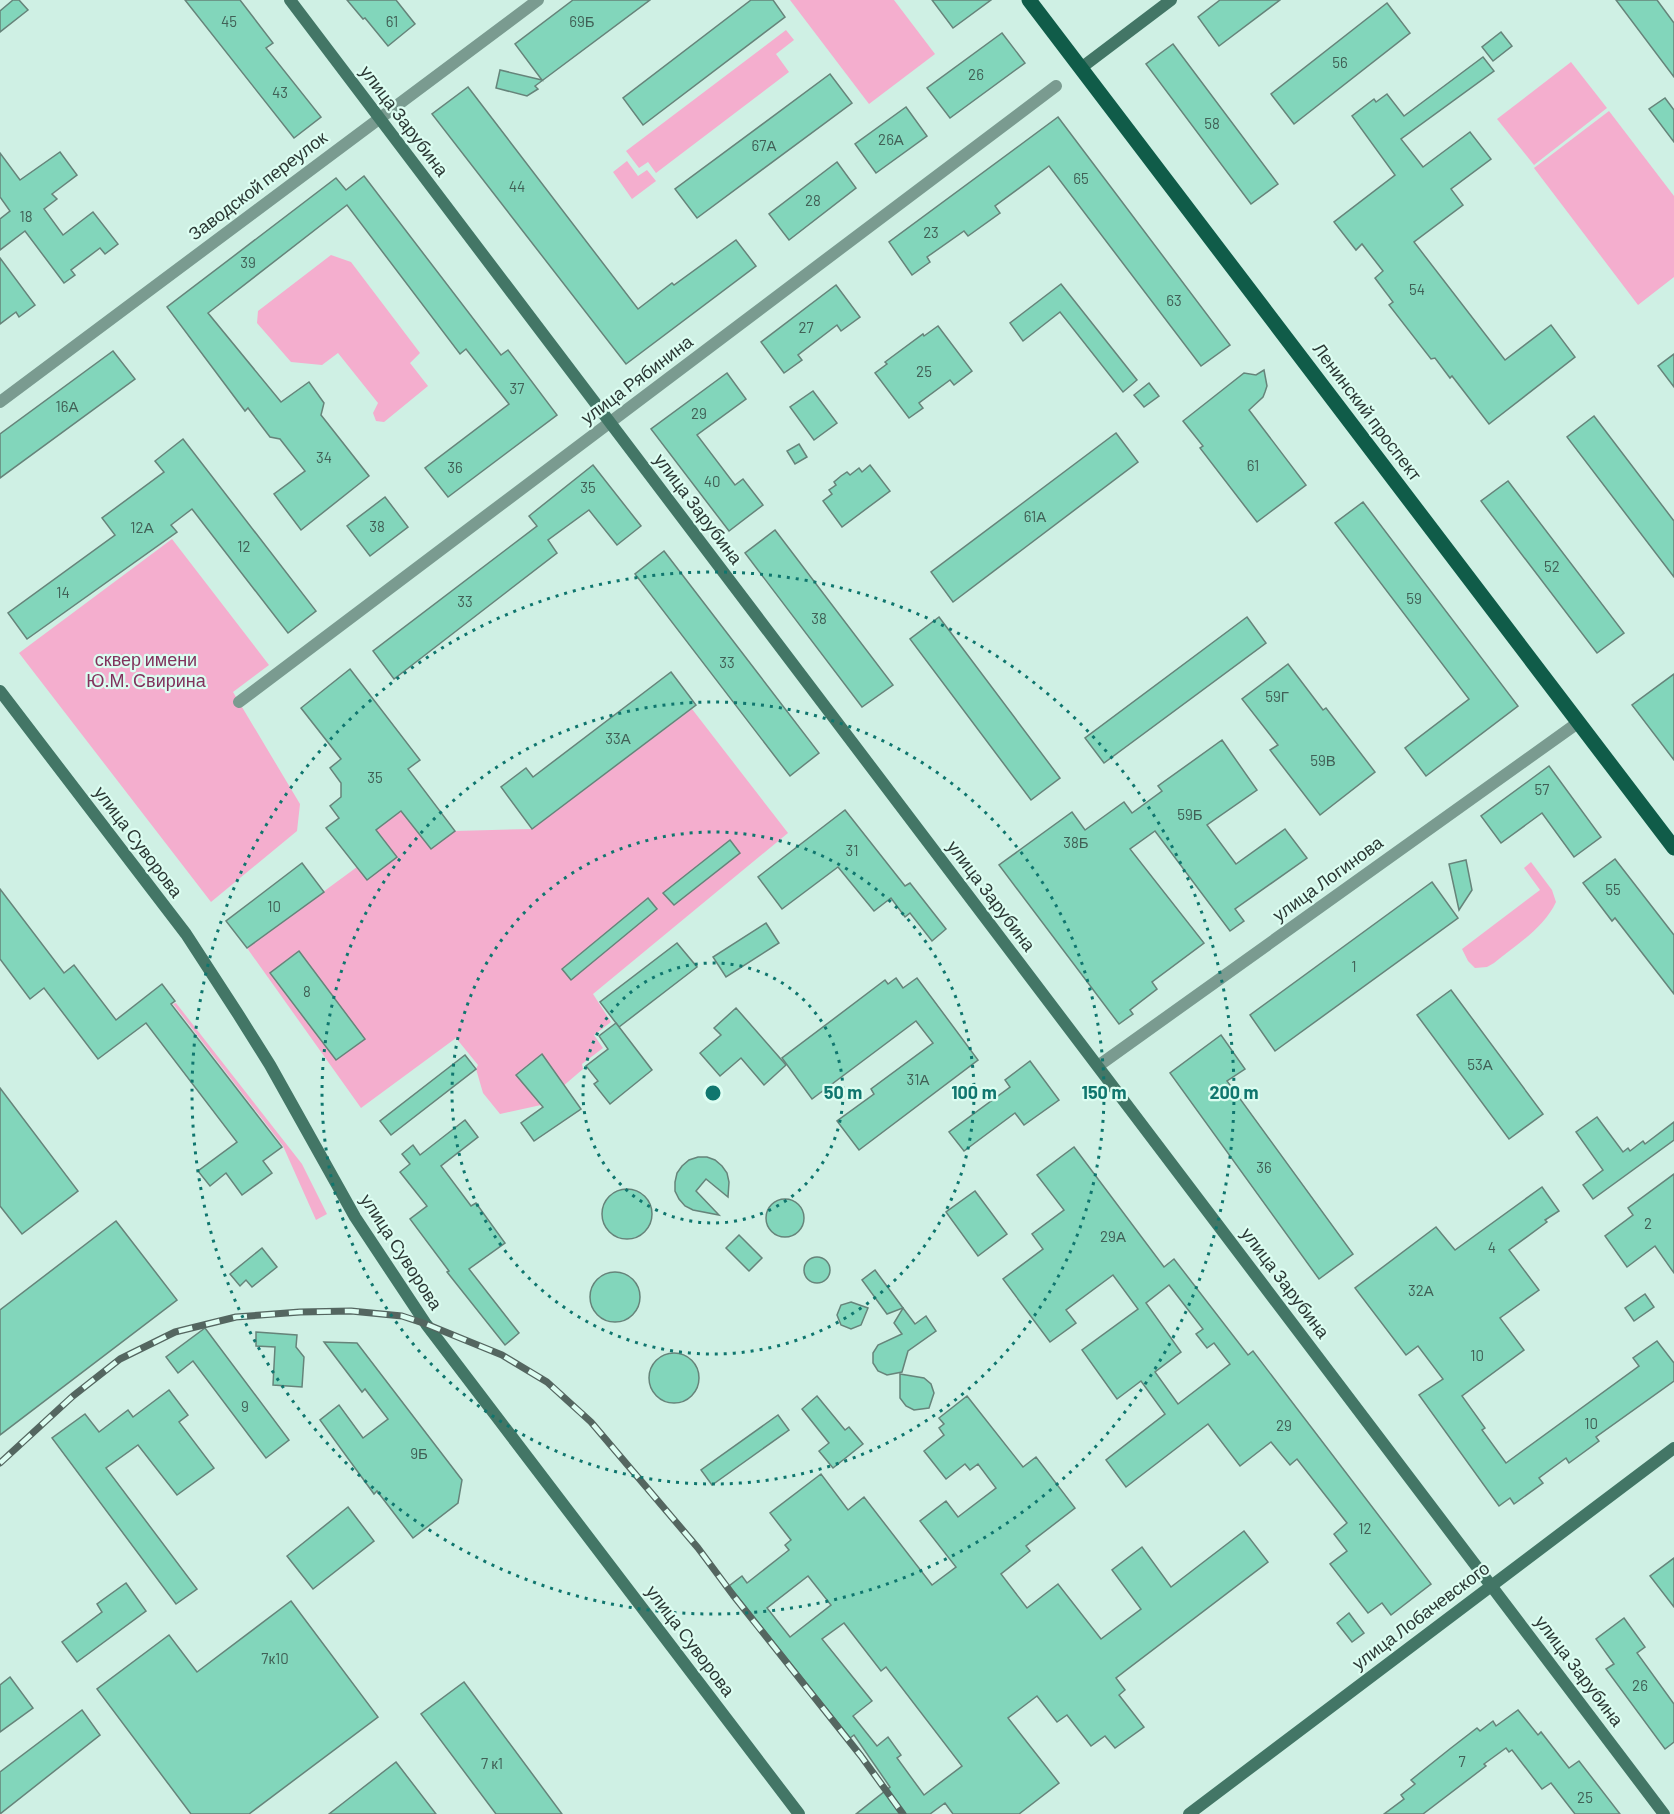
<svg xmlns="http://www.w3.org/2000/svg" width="1674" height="1814" viewBox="0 0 1674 1814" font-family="Barlow,sans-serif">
<rect width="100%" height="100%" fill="#cff0e4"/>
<g fill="#f4aece">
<polygon points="790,0 894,0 935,54 869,104"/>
<polygon points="786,30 794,40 776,54 789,72 656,173 648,162 639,168 626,151"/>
<polygon points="1571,62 1607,108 1534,165 1497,119"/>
<polygon points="1609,111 1674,196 1674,277 1638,305 1534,168"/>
<polygon points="627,161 638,176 647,170 656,181 632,199 613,172"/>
<polygon points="331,255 351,262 420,353 410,363 428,386 384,422 376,421 373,413 378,403 338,353 322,365 291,362 257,323 258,311"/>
<polygon points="172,539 269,665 233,692 300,804 297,831 211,902 19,653"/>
<polygon points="692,709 788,833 593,994 611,1022 594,1035 603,1048 582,1064 583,1069 541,1105 500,1114 483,1093 476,1069 478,1065 456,1038 361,1108 247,948 357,867 376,830 401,811 431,849 455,831 532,829"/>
<path d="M1531 862 1552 890 1556 902C1544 928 1516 945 1494 963L1487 967 1475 968 1468 961 1462 949 1540 890 1524 868Z"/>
<polygon points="176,1003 302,1164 327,1214 316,1220 283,1146 173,1004"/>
</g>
<g fill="#82d6bb" stroke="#66847a" stroke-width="1.5" fill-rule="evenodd">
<polygon points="13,0 19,0 28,10 0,32 0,11"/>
<polygon points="185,0 240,0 273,43 266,48 321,117 294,138"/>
<polygon points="347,0 396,0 415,24 388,46 365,18 363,19"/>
<polygon points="573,0 650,0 535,86 538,89 527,96 496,88 500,70 542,80 515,44"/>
<polygon points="751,0 773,0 785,17 643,125 623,98"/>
<polygon points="932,0 991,0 953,28"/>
<polygon points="1220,0 1280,0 1219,46 1198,17"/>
<polygon points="1616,0 1657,0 1674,23 1674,77"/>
<polygon points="1387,3 1410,33 1294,124 1271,94"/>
<polygon points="1501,32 1512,46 1493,61 1482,47"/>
<polygon points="1002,33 1025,63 950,118 927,88"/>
<polygon points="1173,44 1278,184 1251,204 1146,64"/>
<polygon points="1483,57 1494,71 1401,139 1423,167 1470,132 1491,159 1451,189 1463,205 1414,242 1505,360 1551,325 1575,357 1489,424 1452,376 1450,378 1435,358 1431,359 1389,305 1393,302 1375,278 1383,271 1362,244 1356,250 1334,222 1395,175 1352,116 1374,99 1376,102 1387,94 1404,116"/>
<polygon points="830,74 852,103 697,218 675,189"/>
<polygon points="468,87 638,309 672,283 674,285 736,240 756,266 626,364 432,114"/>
<polygon points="1665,98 1674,110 1674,142 1649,109"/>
<polygon points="906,107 927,136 876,173 855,144"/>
<polygon points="1058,117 1230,345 1201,366 1049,166 995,206 1000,213 968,236 964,231 927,257 930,262 912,275 889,242"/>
<polygon points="60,152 77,175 52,194 57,199 44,209 63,235 93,212 118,244 105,254 100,248 71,270 75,275 64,283 25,231 0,250 0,219 10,211 0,197 0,153 20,180"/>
<polygon points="837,162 856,188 789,240 769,214"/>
<polygon points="364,176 501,355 508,350 557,415 448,497 425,468 509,404 466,349 460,354 347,205 208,313 281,402 309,382 324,403 321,415 369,476 301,530 274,494 305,471 280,439 270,437 248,408 245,411 167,307 336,178 346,190"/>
<polygon points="0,258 35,305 19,317 16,312 0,324"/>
<polygon points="1061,284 1137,380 1123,392 1060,312 1023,341 1010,323"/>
<polygon points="836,285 860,317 841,331 837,325 798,355 802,360 784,373 761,342"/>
<polygon points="938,326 972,371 954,385 950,380 919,403 923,408 909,418 875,373 887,364 885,362 923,334 924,336"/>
<polygon points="113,351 135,379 0,478 0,434"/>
<polygon points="1674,354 1674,387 1658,366"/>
<polygon points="1264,370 1267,386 1265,392 1263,397 1249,410 1306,485 1257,522 1200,448 1203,446 1183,421 1244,373 1256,375"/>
<polygon points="727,373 746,399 697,435 735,485 743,479 763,505 729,531 651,429"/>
<polygon points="1149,383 1159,396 1144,407 1134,395"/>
<polygon points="813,391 837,423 814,440 790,407"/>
<polygon points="1594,416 1674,521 1674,577 1567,437"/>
<polygon points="1116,433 1138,462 953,602 931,572"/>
<polygon points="183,439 316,611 288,633 192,509 171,525 177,532 27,639 8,613 115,535 102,518 164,472 155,461"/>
<polygon points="799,444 807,457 795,464 787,451"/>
<polygon points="593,465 641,526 617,545 589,510 548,540 557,553 394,679 373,651 537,526 529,516"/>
<polygon points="870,465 890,491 842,527 823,501 832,494 829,490 836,485 834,482 841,476 847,472 850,475 859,468 862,472"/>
<polygon points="1508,481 1624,633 1597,653 1481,501"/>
<polygon points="385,497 408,527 370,556 347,526"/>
<polygon points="1363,502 1518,706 1426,776 1405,748 1469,699 1335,523"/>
<polygon points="775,530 893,685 862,707 745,553"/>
<polygon points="664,551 819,753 790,776 635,574"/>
<polygon points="939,617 1060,778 1031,800 910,639"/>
<polygon points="1247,617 1266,643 1104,763 1085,738"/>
<polygon points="1288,664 1323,710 1326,708 1375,772 1320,815 1270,750 1278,745 1242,699"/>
<polygon points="350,669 420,760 408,769 455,831 431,849 401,811 376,830 397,857 367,880 326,828 339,818 330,806 341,797 341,783 330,768 341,759 301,708"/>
<polygon points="671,672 696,705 532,829 501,787 526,768 533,777"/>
<polygon points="1674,674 1674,760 1632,705"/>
<polygon points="1222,740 1257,790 1207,825 1236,864 1285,829 1307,858 1235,909 1244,921 1230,931 1155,831 1130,849 1204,943 1152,982 1157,989 1130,1010 1133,1014 1119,1024 999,865 1072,812 1085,830 1124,802 1132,813 1162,791 1158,786"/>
<polygon points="1549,766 1601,837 1574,857 1542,813 1501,843 1481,816"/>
<polygon points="845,810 905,886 910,883 946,929 932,941 910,913 905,917 891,898 874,911 838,867 782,909 758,877"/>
<polygon points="730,840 740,853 674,905 663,893"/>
<polygon points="1615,859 1674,935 1674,994 1615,918 1612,921 1583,883"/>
<polygon points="1466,860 1472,890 1459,910 1449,864"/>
<polygon points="302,863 324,892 247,948 226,921"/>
<polygon points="1432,882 1458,918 1275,1051 1250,1015"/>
<polygon points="0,889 64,973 74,965 116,1020 162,984 175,1001 171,1004 282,1147 263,1161 272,1173 242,1195 226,1173 210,1186 198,1171 237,1142 146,1023 98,1059 44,988 30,999 0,959"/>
<polygon points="648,898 657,909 571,980 562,969"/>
<polygon points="766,923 779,943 726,977 713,957"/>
<polygon points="677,943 697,967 619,1027 600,1002"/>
<polygon points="299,951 365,1039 336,1060 270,973"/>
<polygon points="896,978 903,988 917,978 978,1060 859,1150 837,1121 874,1094 871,1089 933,1043 916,1021 812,1099 782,1058 885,980 888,984"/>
<polygon points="1451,990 1543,1114 1509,1139 1417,1015"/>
<polygon points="736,1008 786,1065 764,1085 741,1058 720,1076 700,1053 721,1035 714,1028"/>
<polygon points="616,1023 652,1070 610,1104 594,1084 598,1081 586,1066 608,1049 599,1036"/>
<polygon points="1221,1035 1245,1069 1227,1081 1353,1254 1319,1279 1170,1073"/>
<polygon points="542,1054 581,1109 534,1141 521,1123 543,1107 516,1075"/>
<polygon points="465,1055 476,1069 391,1135 380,1121"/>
<polygon points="1030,1061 1059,1100 1024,1125 1015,1113 964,1151 949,1132 1010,1087 1005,1080"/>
<polygon points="0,1088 78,1191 22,1234 0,1206"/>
<polygon points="1597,1117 1623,1152 1628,1148 1630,1151 1643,1141 1645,1144 1674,1122 1674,1140 1593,1199 1583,1185 1603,1170 1576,1132"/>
<polygon points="465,1120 478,1137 441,1166 471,1206 476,1203 505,1243 469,1269 519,1333 505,1345 447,1272 449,1271 410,1219 427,1206 400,1172 410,1164 402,1154 413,1145 420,1155"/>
<path d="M1074 1147 1164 1267 1174 1259 1248 1355 1253 1351 1431 1584 1391 1615 1382 1603 1368 1613 1330 1564 1347 1551 1334 1534 1347 1523 1297 1459 1290 1465 1271 1442 1240 1466 1208 1424 1126 1487 1106 1460 1165 1414 1141 1381 1117 1399 1082 1350 1138 1309 1113 1275 1066 1310 1076 1323 1050 1342 1003 1279 1043 1249 1032 1234 1064 1210 1037 1175ZM1169 1285 1203 1329 1196 1334 1207 1348 1214 1343 1230 1364 1178 1404 1155 1372 1181 1352 1146 1303Z"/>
<polygon points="698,1157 707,1157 715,1160 722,1166 727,1173 729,1182 728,1197 706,1179 696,1191 719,1215 693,1210 685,1206 679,1199 675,1191 675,1182 677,1173 682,1166 689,1160"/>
<polygon points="1674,1174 1674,1273 1655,1246 1627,1267 1605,1236 1633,1215 1628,1208"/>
<polygon points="1542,1187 1559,1211 1545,1220 1547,1222 1509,1250 1539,1290 1500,1318 1524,1350 1462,1396 1485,1428 1482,1430 1506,1463 1639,1366 1633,1358 1657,1341 1674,1363 1674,1381 1596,1437 1599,1441 1569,1463 1566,1458 1539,1478 1543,1483 1514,1504 1510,1498 1499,1506 1419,1395 1443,1379 1418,1346 1406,1355 1355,1288 1436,1227 1455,1250"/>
<circle cx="627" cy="1214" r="25"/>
<polygon points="975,1191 1007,1234 978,1256 946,1212"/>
<circle cx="785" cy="1218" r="19"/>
<polygon points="116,1221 177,1300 0,1435 0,1310"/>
<polygon points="739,1235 762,1258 749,1271 726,1248"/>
<polygon points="262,1248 277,1267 252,1287 246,1280 240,1286 230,1274"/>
<circle cx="817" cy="1270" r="13"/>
<polygon points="875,1270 903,1308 887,1314 862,1280"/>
<circle cx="615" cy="1297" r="25"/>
<polygon points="1645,1294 1654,1307 1634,1321 1625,1308"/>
<polygon points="851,1302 868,1308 861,1325 851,1329 841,1325 837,1315 841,1305"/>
<polygon points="903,1308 915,1324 926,1316 936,1331 908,1351 902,1372 887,1375 878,1371 873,1363 873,1353 878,1345 902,1334 894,1323"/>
<polygon points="205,1328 289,1440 266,1458 193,1361 178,1373 166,1357"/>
<polygon points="256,1332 297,1335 296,1347 304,1357 302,1387 273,1385 275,1347 256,1346"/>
<polygon points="324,1342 357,1343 462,1480 458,1503 413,1538 377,1491 374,1494 320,1420 339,1405 363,1438 388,1419 365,1389 362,1392"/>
<circle cx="674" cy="1378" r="25"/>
<polygon points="900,1374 924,1378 931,1384 934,1393 929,1408 914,1410 906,1406 900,1398"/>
<polygon points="169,1390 188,1415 179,1422 214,1468 177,1495 138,1445 106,1468 197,1589 176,1604 52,1438 85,1414 99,1432 128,1410 133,1417"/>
<polygon points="817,1396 845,1430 849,1427 863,1444 833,1468 819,1451 829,1443 802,1409"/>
<path d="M967 1396 1023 1467 1036 1457 1075 1508 1026 1546 1030 1551 1001 1574 1027 1608 1058 1584 1101 1639 1141 1609 1112 1570 1142 1547 1171 1587 1244 1531 1268 1562 1116 1678 1125 1690 1119 1695 1144 1727 1115 1748 1105 1736 1091 1746 1067 1715 1057 1722 1037 1696 1008 1718 1059 1783 1019 1814H953L945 1803 930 1814H856L890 1787 854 1735 850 1738 729 1586 742 1576 747 1583 789 1550 785 1545 791 1540 770 1513 821 1474 848 1510 864 1497 932 1585 956 1567 920 1521 946 1501 958 1517 996 1488 978 1464 970 1470 965 1464 946 1479 924 1451 944 1435 939 1428 944 1424 939 1418ZM808 1576 831 1605 790 1637 767 1608ZM844 1623 881 1671 886 1667 962 1766 924 1795 897 1758 901 1755 888 1737 877 1746 853 1716 872 1701 822 1639Z"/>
<polygon points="778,1415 789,1430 712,1485 701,1470"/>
<polygon points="348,1507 374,1541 313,1589 287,1556"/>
<polygon points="1674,1558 1674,1607 1650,1576"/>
<polygon points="126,1583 146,1611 77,1662 62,1642 102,1612 97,1604"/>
<polygon points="291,1601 378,1717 249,1814 191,1814 97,1689 169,1635 197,1672"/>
<polygon points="1349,1613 1364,1633 1352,1642 1337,1623"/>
<polygon points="1624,1618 1645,1647 1637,1653 1674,1704 1674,1742 1665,1749 1606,1669 1614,1664 1596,1639"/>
<polygon points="10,1677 33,1708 0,1732 0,1685"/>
<polygon points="464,1682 562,1814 496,1814 421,1714"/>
<polygon points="82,1710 100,1735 0,1814 0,1772"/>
<polygon points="1518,1710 1538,1735 1541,1732 1569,1768 1579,1761 1620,1814 1575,1814 1551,1783 1542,1789 1512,1750 1509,1752 1506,1748 1484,1764 1486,1766 1423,1814 1384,1814 1404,1799 1401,1795 1415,1784 1411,1780 1451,1748 1477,1728 1480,1731 1493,1721 1496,1726"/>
<polygon points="396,1762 436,1814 329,1814 347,1800"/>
</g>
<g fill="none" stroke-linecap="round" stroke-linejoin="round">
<g stroke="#7a9b90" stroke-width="12">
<polyline points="0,402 538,0"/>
<polyline points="239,702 1056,86"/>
<polyline points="1098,1066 1579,722"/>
</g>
<g stroke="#437666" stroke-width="12">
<polyline points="290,0 1664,1814"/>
<polyline points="1081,68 1171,0"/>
<polyline points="0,691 186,934 238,1014 270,1065 355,1217 426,1324 799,1814"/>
<polyline points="1189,1814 1674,1448"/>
</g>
<polyline stroke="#105c49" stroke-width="15" points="1029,0 1674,848"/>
<g stroke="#546660" stroke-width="7">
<polyline id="rail" points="0,1463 73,1396 120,1359 175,1332 236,1317 300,1312 351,1311 402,1316 426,1324 502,1355 547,1382 591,1422 698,1548 733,1595 861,1756 903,1814"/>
</g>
<use href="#rail" stroke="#dcfdf1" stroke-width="4.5" stroke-dasharray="14" stroke-linecap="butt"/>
</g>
<g fill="none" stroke="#0f766e" stroke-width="3" stroke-dasharray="3 6">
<circle cx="713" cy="1093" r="130"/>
<circle cx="713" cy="1093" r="261"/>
<circle cx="713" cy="1093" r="391"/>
<circle cx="713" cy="1093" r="521"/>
</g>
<g text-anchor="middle" stroke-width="4.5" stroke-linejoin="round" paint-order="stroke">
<g font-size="15" fill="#416056">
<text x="229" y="27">45</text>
<text x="392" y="27">61</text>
<text x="582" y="27">69Б</text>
<text x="1340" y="68">56</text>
<text x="976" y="80">26</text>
<text x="280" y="98">43</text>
<text x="1212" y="129">58</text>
<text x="891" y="145">26А</text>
<text x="764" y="151">67А</text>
<text x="1081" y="184">65</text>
<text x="517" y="192">44</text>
<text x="813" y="206">28</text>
<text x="26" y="222">18</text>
<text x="931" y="238">23</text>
<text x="248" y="268">39</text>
<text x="1417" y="295">54</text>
<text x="1174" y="306">63</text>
<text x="806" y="333">27</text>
<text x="924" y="377">25</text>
<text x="517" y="394">37</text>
<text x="67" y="412">16А</text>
<text x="699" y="419">29</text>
<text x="324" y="463">34</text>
<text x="1253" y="471">61</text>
<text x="455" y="473">36</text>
<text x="712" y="487">40</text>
<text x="588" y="493">35</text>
<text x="1035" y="522">61А</text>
<text x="377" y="532">38</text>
<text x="142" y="533">12А</text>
<text x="244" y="552">12</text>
<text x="1552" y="572">52</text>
<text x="63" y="598">14</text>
<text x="1414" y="604">59</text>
<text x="465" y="607">33</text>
<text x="819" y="624">38</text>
<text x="727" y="668">33</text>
<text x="1277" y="702">59Г</text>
<text x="618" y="744">33А</text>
<text x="1323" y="766">59В</text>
<text x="375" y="783">35</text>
<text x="1542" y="795">57</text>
<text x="1190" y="820">59Б</text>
<text x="1076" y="848">38Б</text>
<text x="852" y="856">31</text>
<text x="1613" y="895">55</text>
<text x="274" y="912">10</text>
<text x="1354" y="972">1</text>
<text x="307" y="997">8</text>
<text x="1480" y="1070">53А</text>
<text x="918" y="1085">31А</text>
<text x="1264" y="1173">36</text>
<text x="1648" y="1229">2</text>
<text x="1113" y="1242">29А</text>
<text x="1492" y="1253">4</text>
<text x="1421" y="1296">32А</text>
<text x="1477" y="1361">10</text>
<text x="245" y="1412">9</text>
<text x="1591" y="1429">10</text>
<text x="1284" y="1431">29</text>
<text x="419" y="1459">9Б</text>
<text x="1365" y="1534">12</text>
<text x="275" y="1664">7к10</text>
<text x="1640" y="1691">26</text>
<text x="1462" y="1767">7</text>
<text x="492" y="1769">7 к1</text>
<text x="1585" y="1803">25</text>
</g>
<g font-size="18" fill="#2b3834" stroke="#dcfdf1">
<text transform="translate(404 121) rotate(53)" y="6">улица Зарубина</text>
<text transform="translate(258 186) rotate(-37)" y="6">Заводской переулок</text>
<text transform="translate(637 380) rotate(-37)" y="6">улица Рябинина</text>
<text transform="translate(1367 412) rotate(53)" y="6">Ленинский проспект</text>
<text transform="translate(698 509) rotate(53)" y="6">улица Зарубина</text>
<text transform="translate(138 842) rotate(53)" y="6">улица Суворова</text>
<text transform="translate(1328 879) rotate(-36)" y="6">улица Логинова</text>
<text transform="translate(991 896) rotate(53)" y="6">улица Зарубина</text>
<text transform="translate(401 1252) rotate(57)" y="6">улица Суворова</text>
<text transform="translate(1285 1283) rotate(53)" y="6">улица Зарубина</text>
<text transform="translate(1421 1616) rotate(-37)" y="6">улица Лобачевского</text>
<text transform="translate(690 1641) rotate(53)" y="6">улица Суворова</text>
<text transform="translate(1579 1671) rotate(53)" y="6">улица Зарубина</text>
</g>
<g font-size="18" fill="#81325c" stroke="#dcfdf1">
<text x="146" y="666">сквер имени<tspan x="146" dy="21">Ю.М. Свирина</tspan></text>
</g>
</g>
<circle cx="713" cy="1093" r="9" fill="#0f766e" stroke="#dcfdf1" stroke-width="3"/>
<g font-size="18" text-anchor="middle" font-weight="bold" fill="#0f766e" stroke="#dcfdf1" stroke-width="4.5" stroke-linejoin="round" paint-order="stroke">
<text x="843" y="1099">50 m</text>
<text x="974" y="1099">100 m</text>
<text x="1104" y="1099">150 m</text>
<text x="1234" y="1099">200 m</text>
</g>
</svg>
